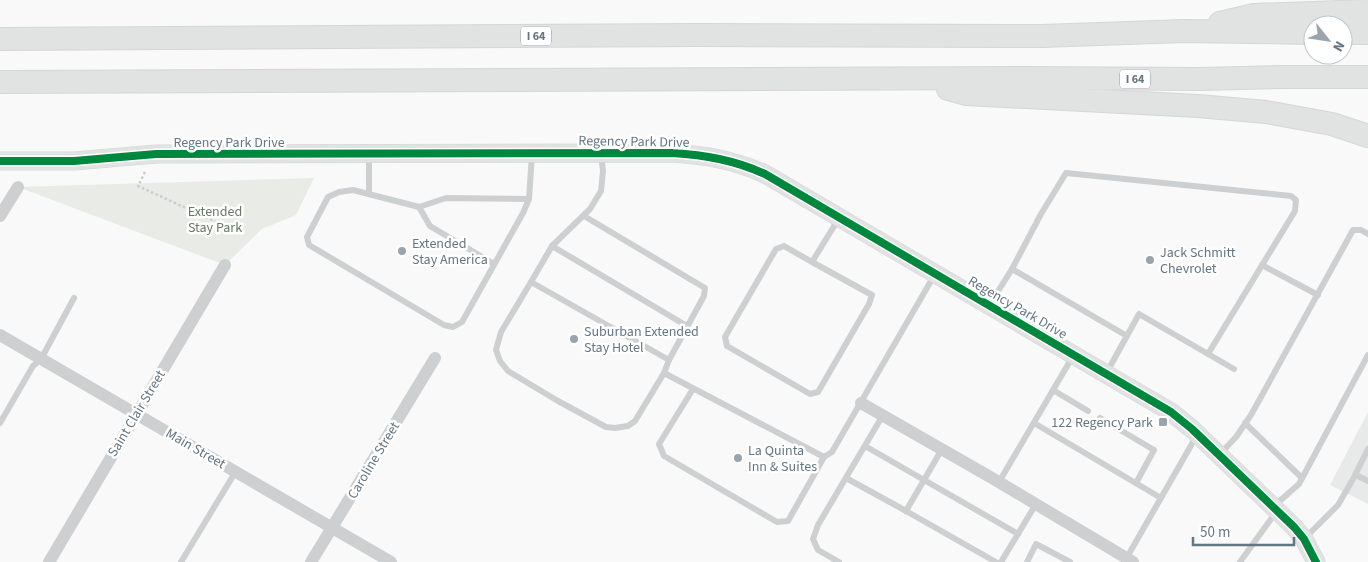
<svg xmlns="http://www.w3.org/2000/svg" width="1368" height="562" viewBox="0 0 1368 562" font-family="'Source Sans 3',sans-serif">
<rect width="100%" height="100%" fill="#f9f9f9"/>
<polygon fill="#e8e9e9" points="1368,412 1368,504 1330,485"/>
<polygon fill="#e8ebe6" points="314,178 296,215 262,229 225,265 18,187"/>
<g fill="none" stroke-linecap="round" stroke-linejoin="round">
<g stroke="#d5d6d7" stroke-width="19">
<path id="secondary" d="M0 161H74L156 154 672 153C705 155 734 160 765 174L1171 412 1192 429 1294 527 1304 539 1316 562"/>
</g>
<g stroke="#d5d6d6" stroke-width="24">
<g id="highway">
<polyline points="1220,23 1254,15 1368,11"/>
<polyline points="1343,33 1368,33"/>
<polyline points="0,39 697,35 1042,36 1184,31 1313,33"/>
<polyline points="0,82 1025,78 1200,79 1284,77 1368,77"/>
<polyline points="948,89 966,94 1198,106 1266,112 1332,124 1368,136"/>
</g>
</g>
<polyline stroke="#cbcccd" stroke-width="2.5" stroke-dasharray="2.5 2.5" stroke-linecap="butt" points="145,172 138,186 225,226"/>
<g stroke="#cecfd0" stroke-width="6">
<polyline points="601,154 603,171 601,191 590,209 552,246 531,282 669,360 664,373 824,457"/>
<polyline points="369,155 369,194"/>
<polyline points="529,199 446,198 419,207 353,190 339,192 328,197 307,237 309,245 444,325 453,327 462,322 523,213 529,199 532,154"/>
<polyline points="419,207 430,226 494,264"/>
<polyline points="584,216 705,288 704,296 669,360"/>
<polyline points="552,246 687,326"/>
<polyline points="812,262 784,246 776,249 725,337 727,346 810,394 818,392 869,304 872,295 812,262 839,218"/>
<polyline points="1262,265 1318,295"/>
<polyline points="1012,269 1041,214 1066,173 1291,196 1296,200 1295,211 1208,354"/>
<polyline points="531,282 501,332 496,350 500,361 508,371 558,401 606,427 615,428 628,426 635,421 664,373"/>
<polyline points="990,304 1012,269 1127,336"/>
<polyline points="1107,372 1139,314 1234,369"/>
<polyline points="693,389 659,444 664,456 777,522 788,521 824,457 832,452 935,274"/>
<polyline points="1053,390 1088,411"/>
<polyline points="1100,418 1154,450 1136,483"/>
<polyline points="0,423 33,366 41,359 74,298"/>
<polyline points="1034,423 1161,498"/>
<polyline points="1245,423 1302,478"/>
<polyline points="865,446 1018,534"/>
<polyline points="1220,454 1236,437 1251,415 1353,230 1361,230 1368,234"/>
<polyline points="1356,475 1368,481"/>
<polyline points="846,478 906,511 942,449"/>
<polyline points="999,482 1073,356"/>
<polyline points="1274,506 1299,484 1368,355"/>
<polyline points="906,511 996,562"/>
<polyline points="1306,537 1338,505 1353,479 1368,449"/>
<polyline points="1126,559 1197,435"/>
<polyline points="181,562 236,471"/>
<polyline points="839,562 818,550 813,539 818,525 883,415"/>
<polyline points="1001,562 1036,504"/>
<polyline points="1027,562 1036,544 1070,562"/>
<polyline points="1240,562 1276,512"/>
</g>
<g stroke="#cecfd0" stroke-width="12">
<polyline points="0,216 18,187"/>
<polyline points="0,335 391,562"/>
<polyline points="861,403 992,478 1133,562"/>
<polyline points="49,562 225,265"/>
<polyline points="311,562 435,358"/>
</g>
<use href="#secondary" stroke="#e1e2e2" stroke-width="18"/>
<use href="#highway" stroke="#e1e2e2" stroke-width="22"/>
<g stroke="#fff" stroke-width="11">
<path id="cycleway" d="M0 161H74L156 154 672 153C705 155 734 160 765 174L1171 412 1192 429 1294 527 1304 539 1316 562"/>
</g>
<use href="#cycleway" stroke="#00873e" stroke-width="8"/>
</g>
<g fill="#99a4ac" stroke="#fff" stroke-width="2">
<circle cx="402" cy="251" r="5"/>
<circle cx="1150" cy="260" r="5"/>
<circle cx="574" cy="339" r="5"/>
<rect x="1158" y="417" width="10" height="10" rx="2.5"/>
<circle cx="738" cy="458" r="5"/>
</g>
<g text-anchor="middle" stroke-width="5" stroke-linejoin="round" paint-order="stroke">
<g fill="#fff" stroke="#939fa8" stroke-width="1">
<rect x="521" y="26.5" width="30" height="19" rx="4"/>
<rect x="1120" y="69.5" width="30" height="19" rx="4"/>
</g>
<g font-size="12" font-weight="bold" fill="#657683">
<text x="536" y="40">I 64</text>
<text x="1135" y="83">I 64</text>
</g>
<g font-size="14" fill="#657683" stroke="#fff">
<text transform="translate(634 141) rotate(1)" y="5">Regency Park Drive</text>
<text x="229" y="147">Regency Park Drive</text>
<text transform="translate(1018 307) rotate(30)" y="5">Regency Park Drive</text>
<text transform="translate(136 413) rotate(-59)" y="5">Saint Clair Street</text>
<text transform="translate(196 448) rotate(30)" y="5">Main Street</text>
<text transform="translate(373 460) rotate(-59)" y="5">Caroline Street</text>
</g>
<g font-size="14" fill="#687a64" stroke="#fff">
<text x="215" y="216">Extended<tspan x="215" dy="16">Stay Park</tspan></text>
</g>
<g font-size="14" fill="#657683" stroke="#fff" text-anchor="start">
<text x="412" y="248">Extended<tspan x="412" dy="16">Stay America</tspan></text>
<text x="1160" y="257">Jack Schmitt<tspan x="1160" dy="16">Chevrolet</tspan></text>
<text x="584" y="336">Suburban Extended<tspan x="584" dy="16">Stay Hotel</tspan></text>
<text x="1153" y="427" text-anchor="end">122 Regency Park</text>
<text x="748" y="455">La Quinta<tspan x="748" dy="16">Inn &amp; Suites</tspan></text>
</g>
</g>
<g transform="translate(1328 40) rotate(120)"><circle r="24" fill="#ffffff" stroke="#c1c8cd"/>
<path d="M0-4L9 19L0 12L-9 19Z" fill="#99a4ac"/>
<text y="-8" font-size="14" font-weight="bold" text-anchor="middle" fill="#657683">N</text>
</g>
<path d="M1193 537v8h101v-8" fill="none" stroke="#657683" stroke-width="2.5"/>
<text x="1200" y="537" font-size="15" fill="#657683" stroke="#ffffff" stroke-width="4" paint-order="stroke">50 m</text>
</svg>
